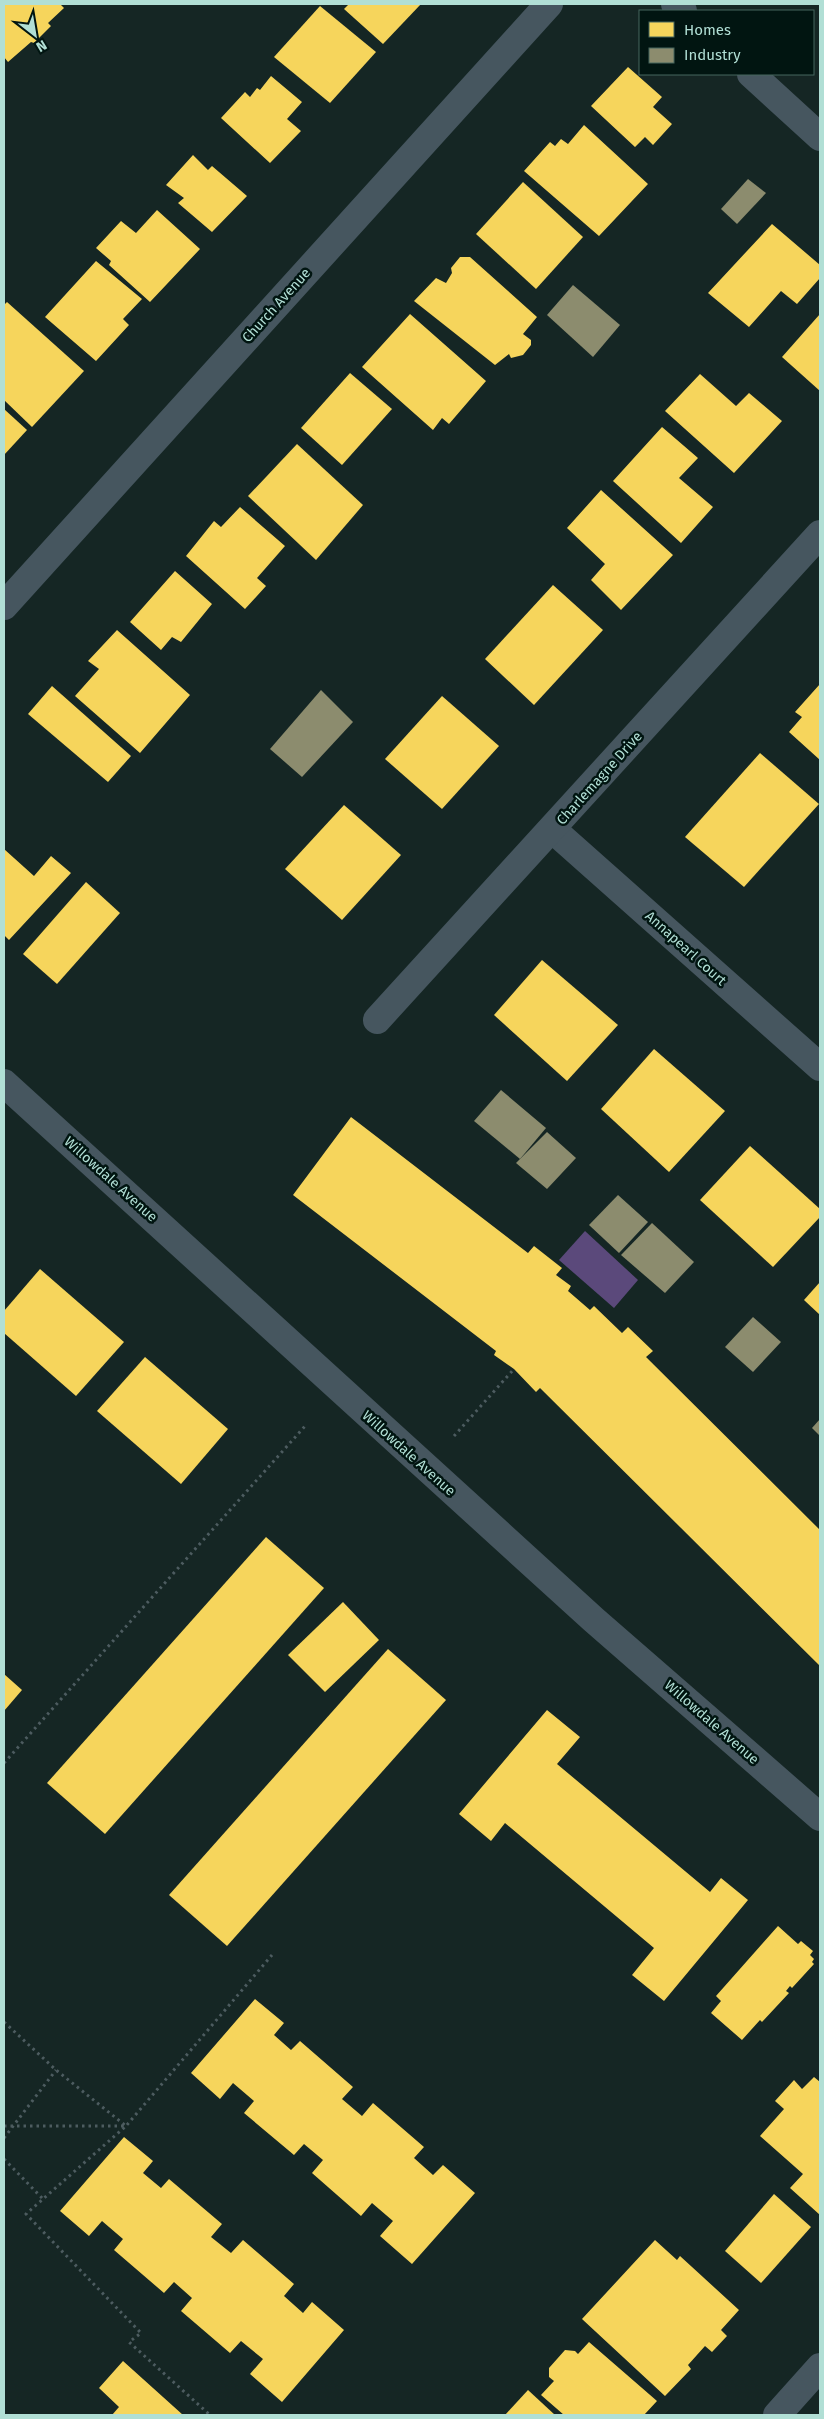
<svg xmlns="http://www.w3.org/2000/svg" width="824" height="2419" viewBox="0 0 824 2419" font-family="'Fira Sans',sans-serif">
<rect width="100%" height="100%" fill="#152624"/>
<polygon fill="#5b497b" points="585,1231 638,1280 614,1308 559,1260"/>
<g fill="#f6d55c">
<polygon points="4,4 60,4 64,8 48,23 51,26 34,43 31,42 8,62 4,57"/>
<polygon points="349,4 421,4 383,44 344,9"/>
<polygon points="320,6 376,52 330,103 274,57"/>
<polygon points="628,67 662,97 653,107 672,124 653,145 645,137 635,147 591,106"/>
<polygon points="271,76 302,102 287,119 301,131 270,163 221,118 245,92 250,97 257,88 260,90"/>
<polygon points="584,125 648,184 599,236 524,171 550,142 555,146 561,139 568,144"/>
<polygon points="193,155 208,170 212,166 247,196 212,232 178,203 184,198 166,185"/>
<polygon points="523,182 583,237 536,289 476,234"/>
<polygon points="157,210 200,249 150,302 109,265 111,261 96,248 121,221 136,233"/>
<polygon points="772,224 820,265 820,278 797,304 781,291 749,327 708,293"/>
<polygon points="460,257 470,257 537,317 523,334 531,340 531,345 523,355 511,358 509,354 495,365 414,301 436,278 446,283 452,273 451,268"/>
<polygon points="96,261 142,299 123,319 129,325 96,361 45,317"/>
<polygon points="7,302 84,371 32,427 4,400 4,305"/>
<polygon points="410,314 486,381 449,424 442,418 433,430 362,367"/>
<polygon points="820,314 820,391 782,357"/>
<polygon points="350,373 392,409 342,465 301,428"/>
<polygon points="700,374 736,406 749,393 782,421 734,473 665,411"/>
<polygon points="4,409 27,430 4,455"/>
<polygon points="662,427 698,458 679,478 713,507 681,543 613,481"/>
<polygon points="297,444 363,505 316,560 248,496"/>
<polygon points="601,490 673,555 621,610 591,580 605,564 567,528"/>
<polygon points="240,507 285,546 257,578 266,586 245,609 186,556 214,521 221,527"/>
<polygon points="175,571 212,604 181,642 172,637 161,650 130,622"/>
<polygon points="553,585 603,630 534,705 485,659"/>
<polygon points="117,630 190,695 140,753 75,696 99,669 88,661"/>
<polygon points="820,684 820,760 789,732 802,717 795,712"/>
<polygon points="52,686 131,756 108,782 28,714"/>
<polygon points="442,696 499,746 442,809 385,759"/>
<polygon points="760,753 819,804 744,887 685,837"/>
<polygon points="344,805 401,855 342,920 285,869"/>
<polygon points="4,849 34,876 51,856 71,873 9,940 4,935"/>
<polygon points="86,882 120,913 57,984 23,954"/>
<polygon points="542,960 618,1025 567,1081 494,1015"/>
<polygon points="654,1049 725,1111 669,1172 601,1109"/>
<polygon points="351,1117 528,1253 534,1246 562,1268 556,1275 571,1286 568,1291 590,1310 594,1306 622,1333 628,1327 653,1351 646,1357 820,1530 820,1666 540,1388 536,1392 514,1369 494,1355 496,1351 293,1195"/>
<polygon points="750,1146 820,1209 820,1217 773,1267 700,1200"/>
<polygon points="40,1269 124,1342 76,1396 4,1333 4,1311"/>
<polygon points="820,1282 820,1315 804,1300"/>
<polygon points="145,1357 228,1429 181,1484 97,1411"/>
<polygon points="266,1537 324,1588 105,1834 47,1783"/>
<polygon points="343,1602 379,1640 325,1692 288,1655"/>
<polygon points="388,1649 446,1700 227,1946 169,1895"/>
<polygon points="4,1674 22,1690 4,1711"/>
<polygon points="547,1710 580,1737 557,1764 710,1892 721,1878 748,1900 664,2001 632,1975 654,1948 505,1823 491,1841 459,1814"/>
<polygon points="778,1926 798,1944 801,1941 813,1951 810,1955 814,1959 812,1962 814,1964 792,1988 790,1986 786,1991 789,1993 762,2022 760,2020 742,2040 711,2013 721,2001 716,1996"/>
<polygon points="255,1999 284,2023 274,2035 291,2050 300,2041 353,2087 342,2099 362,2116 373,2103 424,2147 414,2158 433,2175 443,2165 475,2193 412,2264 380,2236 393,2221 372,2203 361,2216 312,2173 323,2160 304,2144 294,2155 244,2113 254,2101 233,2083 220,2099 191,2073"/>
<polygon points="814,2077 820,2082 820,2215 790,2188 803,2174 760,2136 784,2109 775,2101 794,2080 802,2089"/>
<polygon points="124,2137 153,2161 143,2173 161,2188 169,2179 222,2224 211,2237 231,2253 243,2240 294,2284 284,2296 303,2313 312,2302 344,2330 282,2402 250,2374 263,2359 241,2341 230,2353 181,2311 192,2298 174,2282 164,2293 114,2250 123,2239 102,2221 89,2236 60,2211"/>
<polygon points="774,2194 811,2227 761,2283 725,2251"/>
<polygon points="655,2240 677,2260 680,2256 739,2310 721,2330 727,2336 712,2352 705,2346 688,2365 691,2369 665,2396 582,2319"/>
<polygon points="589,2342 657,2401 644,2415 564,2415 541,2395 554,2381 549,2377 549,2368 565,2350 575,2351 578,2354"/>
<polygon points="123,2361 183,2415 112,2415 119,2407 99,2388"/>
<polygon points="528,2390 555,2415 505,2415"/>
</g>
<g fill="#8c8c6e">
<polygon points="748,179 766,193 737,224 721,209"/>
<polygon points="573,285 620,325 593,357 547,315"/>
<polygon points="321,690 353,722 302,777 270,749"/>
<polygon points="501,1090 546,1128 520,1159 474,1121"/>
<polygon points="547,1132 576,1158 547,1189 516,1163"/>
<polygon points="618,1195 648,1222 619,1253 589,1225"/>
<polygon points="652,1223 694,1262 665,1293 621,1255"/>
<polygon points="753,1317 781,1342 753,1372 725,1347"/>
<polygon points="820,1419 820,1436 812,1428"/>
</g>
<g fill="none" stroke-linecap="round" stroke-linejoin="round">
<g stroke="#4d5c60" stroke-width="3" stroke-dasharray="2.5 4" stroke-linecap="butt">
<polyline points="454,1436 514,1369"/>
<polyline points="4,1763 306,1425"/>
<polyline points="4,2022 56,2070 126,2126 26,2214 141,2333 129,2342 210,2415"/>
<polyline points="4,2126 126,2126 272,1955"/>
<polyline points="4,2138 56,2070"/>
<polyline points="4,2159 43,2199"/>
</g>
<g stroke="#46565f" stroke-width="28">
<polyline points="675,4 683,11"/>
<polyline points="751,74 820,137"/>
<polyline points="4,606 549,4"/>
<polyline points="552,829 820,1067"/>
<polyline points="377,1020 820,534"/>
<polyline points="4,1083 594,1620 820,1817"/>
<polyline points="777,2415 820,2367"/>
</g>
</g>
<g text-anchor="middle" stroke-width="5" stroke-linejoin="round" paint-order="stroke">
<g font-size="14" fill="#b1dfd5" stroke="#011511">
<text transform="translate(276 305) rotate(-48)" y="5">Church Avenue</text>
<text transform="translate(599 778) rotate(-48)" y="5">Charlemagne Drive</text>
<text transform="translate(686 948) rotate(42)" y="5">Annapearl Court</text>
<text transform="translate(111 1179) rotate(42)" y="5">Willowdale Avenue</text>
<text transform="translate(409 1453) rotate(42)" y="5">Willowdale Avenue</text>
<text transform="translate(712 1722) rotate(41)" y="5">Willowdale Avenue</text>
</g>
</g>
<rect width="824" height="2419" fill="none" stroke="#b1dfd5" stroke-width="10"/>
<rect x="639" y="10" width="175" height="65" fill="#011511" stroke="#47665f"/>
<rect x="649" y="22" width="25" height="15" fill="#f6d55c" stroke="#47665f"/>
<text x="684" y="35" font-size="15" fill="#b1dfd5">Homes</text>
<rect x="649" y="48" width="25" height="15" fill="#8c8c6e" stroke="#47665f"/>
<text x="684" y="60" font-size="15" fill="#b1dfd5">Industry</text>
<g transform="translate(35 35) rotate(149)" stroke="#011511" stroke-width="4" paint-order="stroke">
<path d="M0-4L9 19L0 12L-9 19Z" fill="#b1dfd5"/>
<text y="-8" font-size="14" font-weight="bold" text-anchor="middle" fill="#b1dfd5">N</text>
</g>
</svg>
